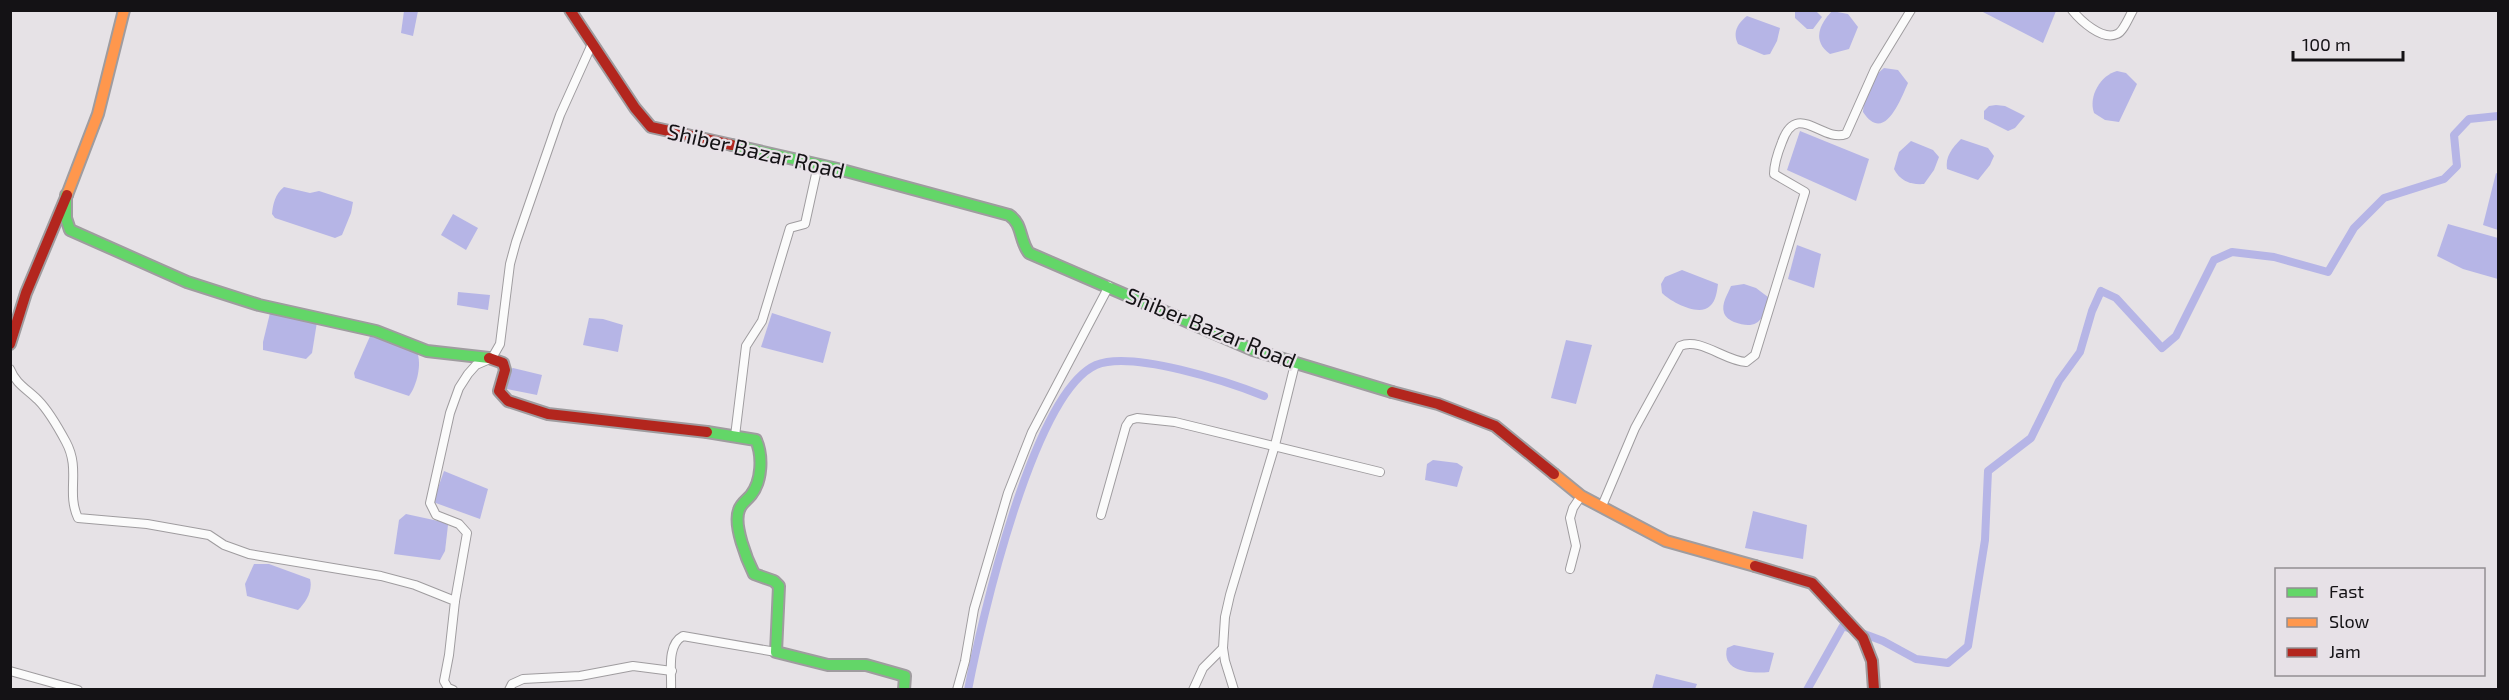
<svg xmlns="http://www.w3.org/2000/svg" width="2509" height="700" viewBox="0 0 2509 700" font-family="'Exo 2',sans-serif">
<rect width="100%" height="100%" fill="#e6e2e6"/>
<g fill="#b6b5e6">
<polygon points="1795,10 1816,11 1822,17 1813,29 1807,29 1795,18"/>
<polygon points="404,11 418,11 413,36 401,33"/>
<path d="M1832 11 1848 14 1858 27 1849 49 1830 54C1812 41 1819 25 1832 11Z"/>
<polygon points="1981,11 2056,10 2056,11 2043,43"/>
<path d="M1747 16 1780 28 1777 41 1770 54 1764 55 1738 44C1732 32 1738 23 1747 16Z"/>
<path d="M1884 68 1898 70 1908 83C1900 101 1884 144 1863 112 1865 94 1869 80 1884 68Z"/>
<path d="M2117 71 2126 73 2137 84 2119 122 2105 120 2094 113C2088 96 2101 75 2117 71Z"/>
<polygon points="1996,105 2005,106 2025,116 2015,128 2008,131 1984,119 1984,111 1989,106"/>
<polygon points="1800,131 1869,159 1856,201 1787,170"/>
<path d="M1961 139 1988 148 1994 156 1990 165 1978 180 1947 169C1945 157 1952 148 1961 139Z"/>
<path d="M1911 141 1933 150 1939 157 1934 170 1924 184C1911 185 1900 181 1894 169L1899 152Z"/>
<polygon points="2496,173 2498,174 2498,230 2483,225"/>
<path d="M284 187 310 193 319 191 353 202 351 213 342 235 335 238 275 218 272 214C273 204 275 194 284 187Z"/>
<polygon points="453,214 478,228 466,250 441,235"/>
<polygon points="2448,224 2498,238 2498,279 2463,269 2437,256"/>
<polygon points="1797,245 1821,254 1814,288 1788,279"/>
<path d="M1682 270 1718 284C1717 291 1716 301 1710 306 1699 317 1671 302 1662 293L1661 284 1665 277Z"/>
<path d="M1744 284 1756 288 1768 297C1765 319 1758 331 1734 322 1730 320 1726 318 1724 313 1721 303 1728 294 1731 286Z"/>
<polygon points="458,292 490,295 488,310 457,305"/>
<polygon points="270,313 317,322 312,353 306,359 263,350 263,342"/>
<polygon points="772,313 831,332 823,363 761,347"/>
<polygon points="589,318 603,319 623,325 618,352 583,345"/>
<path d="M371 334 417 352C422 364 417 385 409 396L355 378 354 373Z"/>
<polygon points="1566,340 1592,345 1576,404 1551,398"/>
<polygon points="513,368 542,375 537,395 507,389 509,370"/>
<polygon points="1433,460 1457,463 1463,467 1457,487 1425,480 1427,464"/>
<polygon points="444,471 488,489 480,519 433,502"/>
<polygon points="1753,511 1807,525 1803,559 1745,548"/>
<polygon points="406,514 443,522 448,525 445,551 440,560 394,554 399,520"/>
<path d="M254 564H269L310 579C313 591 306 602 298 610L247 596 245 584Z"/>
<path d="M1734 645 1774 653 1769 672C1752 674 1721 672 1727 648Z"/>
<polygon points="1656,674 1697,684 1695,689 1652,689"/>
</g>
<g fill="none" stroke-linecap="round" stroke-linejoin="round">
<g stroke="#b6b5e6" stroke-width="8">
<path d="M968 690C981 622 1033 393 1096 365 1132 350 1229 382 1264 396"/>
<polyline points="1807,690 1843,626 1883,641 1916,659 1948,663 1968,646 1985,540 1988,471 2031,438 2059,381 2080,352 2092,311 2101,291 2116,298 2162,348 2176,336 2214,260 2232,252 2274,257 2328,272 2354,228 2384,198 2444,179 2457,166 2454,135 2469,119 2498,116"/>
</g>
<g stroke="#9f9c9f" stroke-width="10">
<g id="street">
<path d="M2072 10C2080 20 2102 41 2117 34 2123 32 2129 17 2133 10"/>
<path d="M10 369C16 384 27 389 38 400 48 410 59 429 66 442 81 470 66 492 78 518L147 524 209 535 224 545 249 554 381 576 415 585 455 601 449 655 444 681 448 688 453 690"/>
<polyline points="735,436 746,346 762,321 790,228 805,224 818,165"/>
<path d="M1602 506 1635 428 1680 346C1700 337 1725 361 1746 362L1755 355 1805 192 1774 174C1774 163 1778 152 1782 142 1797 100 1822 143 1846 134L1875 69 1911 10"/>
<polyline points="1101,515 1126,426 1130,420 1137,418 1175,422 1380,472"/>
<polyline points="1570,569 1576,546 1570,518 1573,508 1581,496"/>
<polyline points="455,601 467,533 459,524 436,515 430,503 450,413 459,388 468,374 476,365 492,358 500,344 510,264 516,242 560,115 592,44"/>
<polyline points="1223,648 1225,661 1234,690"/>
<polyline points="10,671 78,690"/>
<polyline points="509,690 512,684 523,679 580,676 633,666 672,671"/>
<path d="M671 690C672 673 666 645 683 636L776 652"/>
<polyline points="957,690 965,661 974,609 1008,493 1032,432 1109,286"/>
<polyline points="1193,690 1203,668 1223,648 1225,617 1230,595 1275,445 1295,364"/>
</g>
</g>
<g stroke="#9f9c9f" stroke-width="14">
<g id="fast">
<path d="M732 145 842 170 1009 215C1023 224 1019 240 1029 253L1253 350 1392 392"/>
<polyline points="66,195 66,218 70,230 187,282 259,305 376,331 427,351 489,358"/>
<path d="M707 432 756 440C763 456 762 481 751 495 747 500 741 503 739 510 733 525 747 560 754 574L774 581 779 586 776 652 828 665H866L905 676 904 690"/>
</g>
</g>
<g stroke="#9f9c9f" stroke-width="14">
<g id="slow">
<polyline points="67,195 98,114 124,10"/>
<polyline points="1554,474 1581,496 1666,541 1755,566"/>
</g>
</g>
<g stroke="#9f9c9f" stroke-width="14">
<g id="jam">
<polyline points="570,10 635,108 651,127 732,145"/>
<polyline points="10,344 26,293 67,195"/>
<polyline points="489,358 503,363 505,370 499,391 508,401 548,414 707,432"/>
<polyline points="1392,392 1438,404 1495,426 1554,474"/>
<polyline points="1755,566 1812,583 1863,638 1872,661 1874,690"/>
</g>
</g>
<use href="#street" stroke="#fbfbfb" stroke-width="8"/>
<use href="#fast" stroke="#63d668" stroke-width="10"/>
<use href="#slow" stroke="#ff974d" stroke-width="10"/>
<use href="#jam" stroke="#b3261e" stroke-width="10"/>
</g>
<g text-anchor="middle" stroke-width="4.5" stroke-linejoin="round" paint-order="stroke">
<g font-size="22" fill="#141215" stroke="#e7e1e7">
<text transform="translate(756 151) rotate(13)" y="8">Shiber Bazar Road</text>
<text transform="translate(1211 328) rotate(22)" y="8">Shiber Bazar Road</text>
</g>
</g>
<rect width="2509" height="700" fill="none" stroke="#141215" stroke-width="24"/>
<rect x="2275" y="568" width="210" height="108" fill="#e7e1e7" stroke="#938e93" stroke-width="1.5"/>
<rect x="2287" y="588" width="30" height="9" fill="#63d668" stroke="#938e93" stroke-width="1.5"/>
<text x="2329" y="598" font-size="18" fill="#141215">Fast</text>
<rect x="2287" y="618" width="30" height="9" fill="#ff974d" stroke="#938e93" stroke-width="1.5"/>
<text x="2329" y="628" font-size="18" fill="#141215">Slow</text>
<rect x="2287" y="648" width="30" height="9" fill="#b3261e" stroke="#938e93" stroke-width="1.5"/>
<text x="2329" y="658" font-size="18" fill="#141215">Jam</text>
<path d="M2293 51v9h110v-9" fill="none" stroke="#141215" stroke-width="3"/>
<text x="2302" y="51" font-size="18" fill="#141215" stroke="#e7e1e7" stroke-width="4.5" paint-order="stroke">100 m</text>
</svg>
